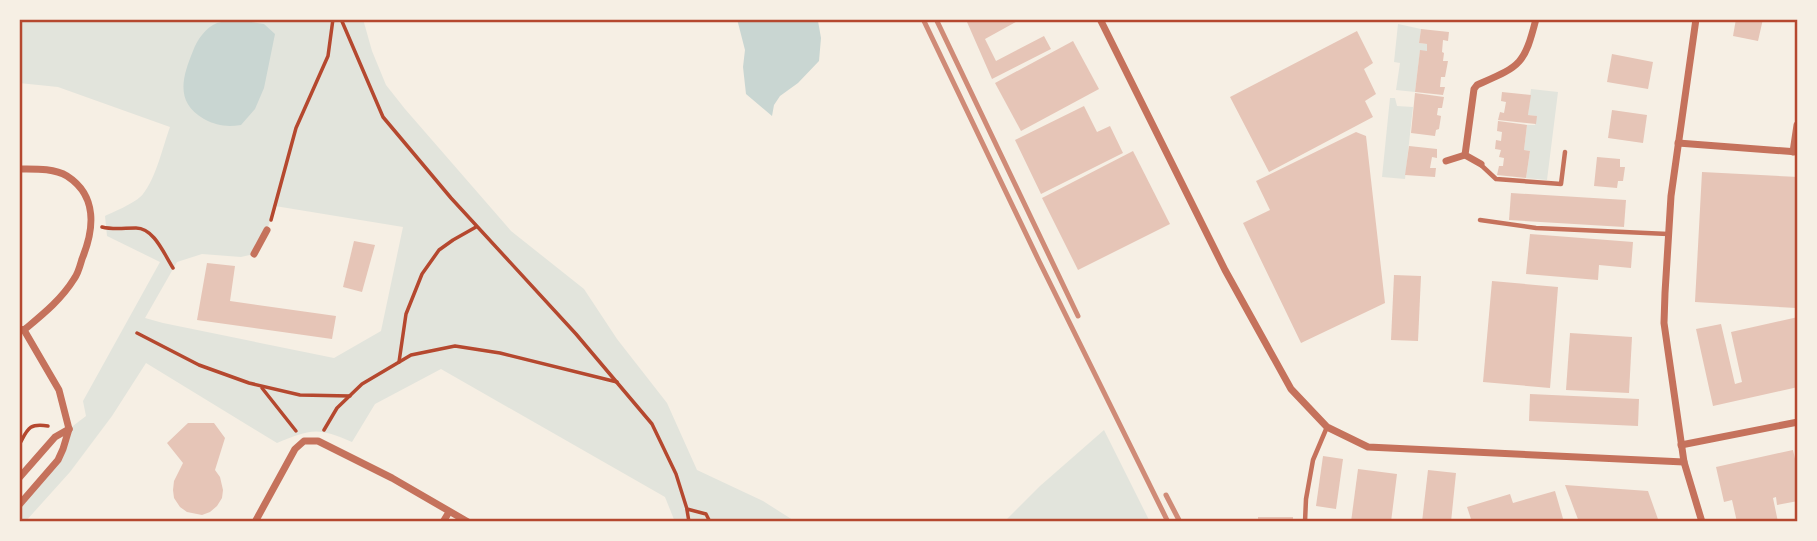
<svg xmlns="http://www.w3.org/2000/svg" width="1817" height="541" viewBox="0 0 1817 541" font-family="Manrope,sans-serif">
<rect width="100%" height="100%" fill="#f6efe4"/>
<g fill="#e2e4dc" fill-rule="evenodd">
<path d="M19 19H341L344 23 346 19H363L372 51 386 85 405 109 511 231 584 289 617 339 667 403 697 470 763 501 796 522H675L665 497 441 369 375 404 352 442C317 427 312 429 277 443L146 363 112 416 70 472 25 522H19V505L58 460 69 429 86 416 83 401 160 262 107 236 105 216C115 211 136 203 143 194 156 178 163 146 170 127L58 87 19 83ZM275 206 403 227 381 331 334 358 163 323 145 318 177 262 202 254 241 257 254 254 267 230Z"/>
<polygon points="1398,24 1421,29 1419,43 1427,44 1427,51 1420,51 1415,92 1396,90 1400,63 1394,62"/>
<polygon points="1531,89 1558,92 1547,180 1526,178 1530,151 1524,150 1527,125 1535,125 1536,116 1528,115"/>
<polygon points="1390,98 1395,98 1397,106 1413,107 1405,179 1382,177"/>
<polygon points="1104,430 1150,522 1004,522 1040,486"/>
</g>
<g fill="#c9d6d2">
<polygon points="737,19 817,19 818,21 821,38 819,61 798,83 780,96 774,105 772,116 746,94 743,67 745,50"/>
<path d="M239 20 264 24 275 34 264 88 255 109 241 125C227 127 217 126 204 119 175 102 182 78 193 51 197 40 206 27 217 23 224 21 232 21 239 20Z"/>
</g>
<g fill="#e6c5b7">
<polygon points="972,19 1021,19 985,39 996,61 1044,36 1051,49 992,79 967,22"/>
<polygon points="1736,19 1763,19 1758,41 1733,36"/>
<polygon points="1421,29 1449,32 1448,41 1443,40 1442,52 1444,53 1443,61 1448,61 1445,77 1441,77 1440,87 1445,87 1443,95 1415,92 1420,50 1427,51 1427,44 1419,43"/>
<polygon points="1357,31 1373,63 1364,69 1376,94 1365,101 1373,117 1269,172 1230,97"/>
<polygon points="1073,41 1099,89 1021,131 995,83"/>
<polygon points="1612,54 1653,62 1648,89 1607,82"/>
<polygon points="1502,92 1531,95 1528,115 1537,116 1536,124 1498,120 1500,112 1504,113 1506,102 1501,101"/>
<polygon points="1415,93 1444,97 1442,108 1438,108 1437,115 1441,116 1439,129 1436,130 1435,136 1411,133"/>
<polygon points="1084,106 1097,132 1110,126 1123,153 1041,194 1015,140"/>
<polygon points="1612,110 1647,115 1643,143 1608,138"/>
<polygon points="1498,121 1527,125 1524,150 1530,151 1526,178 1497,175 1499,166 1503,166 1504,158 1499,157 1501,150 1495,149 1496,140 1501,141 1502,132 1497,131"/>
<polygon points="1356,132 1366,136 1385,303 1301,343 1243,223 1270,210 1256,181"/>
<polygon points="1409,146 1437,149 1437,158 1432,157 1430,168 1436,168 1435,177 1405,175"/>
<polygon points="1133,151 1170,224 1078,270 1042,198"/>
<polygon points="1597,157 1620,159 1620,167 1625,167 1623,181 1618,181 1617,188 1594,186"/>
<polygon points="1702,172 1798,177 1798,296 1796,296 1796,308 1695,302"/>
<polygon points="1511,193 1626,200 1624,227 1509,220"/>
<polygon points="1530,234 1633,242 1631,268 1599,265 1598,280 1526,274"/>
<polygon points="354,241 375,245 362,292 343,287"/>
<polygon points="207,263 235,266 230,301 336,316 332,339 197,320"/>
<polygon points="1394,275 1421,276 1418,341 1391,340"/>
<polygon points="1492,281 1558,287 1550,388 1483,382"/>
<polygon points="1798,317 1798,387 1713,406 1696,329 1721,324 1735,384 1742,382 1731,332"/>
<polygon points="1570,333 1632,337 1629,393 1566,390"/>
<polygon points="1530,394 1639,399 1638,426 1529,421"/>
<polygon points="188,423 214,423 225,438 215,470 220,477 223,490 222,498 217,506 210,512 202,515 187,512 180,507 174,498 173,490 174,481 183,463 167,443"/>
<polygon points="1793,450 1798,472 1798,501 1777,505 1776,497 1773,498 1778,522 1737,522 1732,500 1724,502 1716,467"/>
<polygon points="1323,456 1343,459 1336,509 1316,506"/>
<polygon points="1358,469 1397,474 1391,522 1351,522"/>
<polygon points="1428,470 1456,473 1451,522 1422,522"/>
<polygon points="1565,485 1648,491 1659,522 1579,522"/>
<polygon points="1555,491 1564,522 1472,522 1467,507 1510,494 1513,503"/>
<rect x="1258" y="517" width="35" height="5"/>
</g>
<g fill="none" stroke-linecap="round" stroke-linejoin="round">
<g stroke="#b5482f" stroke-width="3.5">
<polyline points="341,19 383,117 451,198 576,334 652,424 676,474 687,509 706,514 710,522"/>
<polyline points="271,220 296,128 328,56 333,19"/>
<path d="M102 227C113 230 124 228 136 228 154 228 164 254 173 268"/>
<polyline points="137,333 199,365 249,383 300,395 350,396"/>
<polyline points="399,362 406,314 422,274 439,250 453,240 476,227"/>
<polyline points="262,388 296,431"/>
<polyline points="324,430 337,408 362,384 411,355 455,346 500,353 617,382"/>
<path d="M19 445C28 429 28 423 48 426"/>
<polyline points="687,510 689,522"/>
</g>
<g stroke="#c5725c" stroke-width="4.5">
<polyline points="1481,165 1496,179 1561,184 1565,152"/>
<polyline points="1480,220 1536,228 1668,234"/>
<polyline points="1305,522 1306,499 1313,460 1327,427"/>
</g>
<g stroke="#c5725c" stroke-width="7">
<polyline points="1100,19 1225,270 1291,389 1327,427 1368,447 1684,462"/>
<polyline points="1696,19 1671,196 1665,293 1664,323 1684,462 1702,522"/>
<polyline points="1678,143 1798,152"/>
<polyline points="1793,152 1797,125"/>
<polyline points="1446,161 1465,155"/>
<path d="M1481 164 1465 155 1474 89 1477 85C1520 66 1524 66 1536 19"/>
<path d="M19 169C35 169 54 168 67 176 98 196 94 230 82 259 80 266 78 274 74 279 61 300 42 315 24 330L19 329"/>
<polyline points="254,254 267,230"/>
<polyline points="24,330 59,390 69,429"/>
<polyline points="1681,445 1798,422"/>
<polyline points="19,478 55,437 69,429"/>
<polyline points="19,505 58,460 63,449 69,429"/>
<polyline points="255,522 295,449 304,441 318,441 392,478 468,522"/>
<polyline points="443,522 449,512"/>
</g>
<g stroke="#cf8b77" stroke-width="5">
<polyline points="923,19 1039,261 1168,522"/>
<polyline points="936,19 1078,316"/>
<polyline points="1166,495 1180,522"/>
</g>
</g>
<rect width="1817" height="541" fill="none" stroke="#f6efe4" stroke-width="42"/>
<rect x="21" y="21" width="1775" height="499" fill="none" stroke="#b5482f" stroke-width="2.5"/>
</svg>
